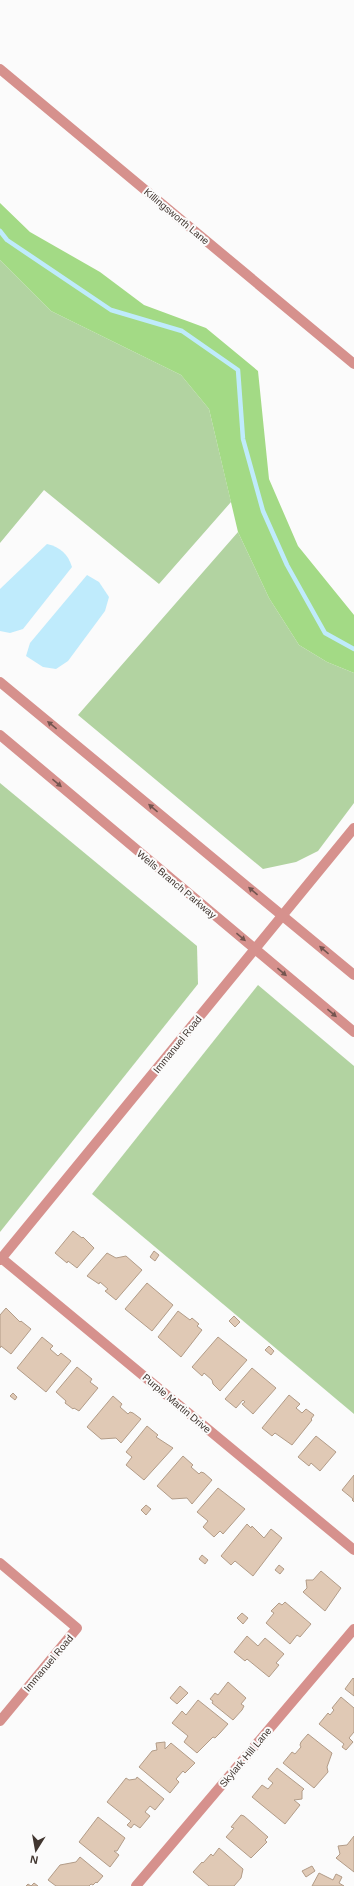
<svg xmlns="http://www.w3.org/2000/svg" width="354" height="1886" viewBox="0 0 354 1886" font-family="Arial,sans-serif">
<rect width="100%" height="100%" fill="#fbfbfb"/>
<g fill="#b2d3a1">
<polygon points="0,260 51,311 181,375 209,409 231,502 159,584 44,490 0,543"/>
<polygon points="238,532 269,598 299,645 327,662 354,673 354,803 318,851 296,862 263,869 78,715"/>
<polygon points="0,783 197,946 198,984 0,1232"/>
<polygon points="258,985 354,1066 354,1414 92,1194"/>
</g>
<polygon fill="#a3da85" points="0,203 30,232 100,272 144,305 206,328 258,371 269,479 298,546 354,615 354,673 327,662 299,645 269,598 238,532 209,409 181,375 51,311 0,260"/>
<g fill="#bfebfc">
<path d="M47 544C60 547 68 554 72 567L23 629 10 633 0 631V589Z"/>
<polygon points="87,575 99,582 109,597 105,611 68,661 56,669 43,667 26,656 30,643"/>
</g>
<g fill="none" stroke-linecap="round" stroke-linejoin="round">
<polyline stroke="#bfebfc" stroke-width="4.5" points="0,231 7,240 111,310 182,331 238,370 243,439 263,511 287,565 325,633 354,649"/>
</g>
<g fill="#e0c9b5" stroke="#b29c88">
<polygon points="73,1231 82,1238 83,1237 94,1248 77,1268 68,1261 67,1263 55,1253"/>
<polygon points="154,1251 159,1255 155,1261 150,1257"/>
<polygon points="107,1253 116,1258 126,1256 142,1270 116,1300 105,1291 108,1289 100,1282 99,1284 87,1276"/>
<polygon points="147,1283 173,1305 152,1331 125,1309"/>
<polygon points="6,1308 20,1322 21,1321 31,1329 11,1354 1,1346 0,1348 0,1315"/>
<polygon points="178,1311 190,1320 192,1318 199,1324 197,1326 202,1330 181,1357 158,1337"/>
<polygon points="234,1316 240,1322 235,1327 229,1321"/>
<polygon points="42,1337 53,1346 50,1349 58,1356 61,1353 71,1361 46,1392 17,1368"/>
<polygon points="218,1337 247,1360 220,1391 213,1384 212,1380 204,1373 202,1376 192,1367"/>
<polygon points="269,1346 274,1351 271,1355 265,1350"/>
<polygon points="77,1367 92,1379 90,1382 98,1388 79,1411 74,1408 73,1409 65,1403 66,1401 56,1392"/>
<polygon points="252,1368 276,1388 253,1414 242,1404 245,1402 243,1400 236,1408 225,1399"/>
<polygon points="13,1393 17,1397 15,1400 10,1396"/>
<polygon points="289,1395 300,1404 296,1408 302,1413 306,1409 314,1415 311,1419 312,1420 292,1445 275,1433 272,1436 262,1428"/>
<polygon points="113,1396 122,1404 120,1407 128,1414 130,1412 133,1413 141,1419 121,1443 116,1438 101,1439 87,1427"/>
<polygon points="147,1426 158,1435 156,1437 173,1448 144,1480 126,1465 132,1457 126,1452"/>
<polygon points="316,1436 336,1452 320,1471 311,1463 309,1466 298,1457"/>
<polygon points="183,1456 193,1465 191,1467 199,1474 201,1472 204,1473 212,1480 192,1504 187,1498 172,1499 157,1486"/>
<polygon points="354,1475 354,1502 352,1500 353,1499 342,1490"/>
<polygon points="218,1488 245,1509 223,1534 220,1531 214,1537 203,1527 208,1521 197,1512"/>
<polygon points="146,1505 151,1509 146,1515 141,1510"/>
<polygon points="247,1524 251,1528 252,1526 264,1538 271,1529 282,1538 253,1576 235,1561 231,1565 221,1556"/>
<polygon points="202,1555 208,1560 205,1564 199,1559"/>
<polygon points="279,1565 284,1569 280,1574 275,1570"/>
<polygon points="321,1571 341,1588 325,1611 303,1592 307,1588 306,1580 313,1580"/>
<polygon points="285,1602 311,1624 300,1637 297,1635 290,1644 266,1623 274,1613 271,1611 279,1603 282,1605"/>
<polygon points="242,1613 248,1618 243,1624 237,1618"/>
<polygon points="247,1636 258,1646 265,1638 284,1654 276,1663 279,1665 269,1677 247,1659 245,1661 234,1652"/>
<polygon points="353,1678 354,1679 354,1696 345,1689"/>
<polygon points="228,1682 246,1698 241,1704 244,1706 242,1710 233,1720 212,1703 213,1701 210,1699 215,1693 218,1695"/>
<polygon points="180,1686 188,1693 177,1704 170,1698"/>
<polygon points="341,1697 354,1708 354,1732 349,1738 353,1742 346,1750 342,1747 344,1744 319,1724 328,1713 330,1715 334,1710 332,1708"/>
<polygon points="198,1700 228,1724 220,1733 215,1738 213,1737 197,1753 184,1742 188,1736 172,1723 182,1711 186,1715"/>
<polygon points="308,1734 332,1753 327,1767 328,1772 314,1788 283,1763 292,1752 295,1754 301,1747 300,1745 301,1742"/>
<polygon points="165,1742 165,1749 171,1743 195,1763 185,1773 183,1771 176,1779 179,1782 170,1793 139,1767 152,1751 157,1750 156,1743"/>
<polygon points="277,1768 304,1789 302,1791 302,1799 294,1800 300,1805 285,1824 252,1797 262,1785 268,1789 273,1783 268,1779"/>
<polygon points="137,1777 164,1799 155,1810 150,1806 145,1812 150,1816 140,1828 134,1824 131,1828 127,1825 131,1821 107,1802 126,1778 129,1780 136,1779"/>
<polygon points="241,1815 244,1816 268,1837 265,1840 267,1842 251,1858 226,1837 234,1828 231,1827"/>
<polygon points="98,1817 125,1838 117,1851 114,1851 119,1855 110,1867 79,1842"/>
<polygon points="354,1836 354,1872 336,1858 340,1854 338,1846 347,1845"/>
<polygon points="219,1848 243,1869 241,1878 234,1886 209,1886 193,1872 202,1862 203,1863 211,1854 213,1856"/>
<polygon points="80,1857 103,1876 97,1883 96,1882 93,1885 91,1884 89,1886 56,1886 48,1880 60,1865 76,1862"/>
<polygon points="312,1866 315,1871 306,1877 302,1871"/>
<polygon points="319,1873 333,1880 336,1874 342,1877 339,1883 344,1886 312,1886"/>
<polygon points="34,1883 38,1886 26,1886 28,1884 31,1886"/>
</g>
<g fill="none" stroke-linecap="round" stroke-linejoin="round">
<g stroke="#d6918d" stroke-width="10">
<polyline points="0,69 354,364"/>
<polyline points="0,682 354,975"/>
<polyline points="0,735 354,1032"/>
<polyline points="0,1257 354,1550"/>
<polyline points="0,1260 354,828"/>
<polyline points="0,1563 77,1628 0,1721"/>
<polyline points="136,1886 354,1629"/>
</g>
</g>
<defs><path id="oneway-solid" d="M-6-.8H1V-3.2L6.5 0L1 3.2V.8H-6Z"/></defs>
<g fill="#745550">
<use href="#oneway-solid" transform="translate(52 725) rotate(-141)"/>
<use href="#oneway-solid" transform="translate(57 783) rotate(40)"/>
<use href="#oneway-solid" transform="translate(153 808) rotate(-140)"/>
<use href="#oneway-solid" transform="translate(253 891) rotate(-140)"/>
<use href="#oneway-solid" transform="translate(241 937) rotate(40)"/>
<use href="#oneway-solid" transform="translate(324 950) rotate(-140)"/>
<use href="#oneway-solid" transform="translate(282 972) rotate(40)"/>
<use href="#oneway-solid" transform="translate(332 1013) rotate(40)"/>
</g>
<g text-anchor="middle" stroke-width="4" stroke-linejoin="round" paint-order="stroke">
<g font-size="10" fill="#40352f" stroke="#fbfbfb">
<text transform="translate(177 216) rotate(40)" y="4">Killingsworth Lane</text>
<text transform="translate(177 884) rotate(40)" y="4">Wells Branch Parkway</text>
<text transform="translate(177 1044) rotate(-51)" y="4">Immanuel Road</text>
<text transform="translate(177 1403) rotate(40)" y="4">Purple Martin Drive</text>
<text transform="translate(48 1663) rotate(-50)" y="4">Immanuel Road</text>
<text transform="translate(245 1757) rotate(-50)" y="4">Skylark Hill Lane</text>
</g>
</g>
<g transform="translate(36 1850) rotate(191)" stroke="#fbfbfb" stroke-width="3" paint-order="stroke">
<path d="M0-3L7 15L0 10L-7 15Z" fill="#40352f"/>
<text y="-6" font-size="11" font-weight="bold" text-anchor="middle" fill="#40352f">N</text>
</g>
</svg>
